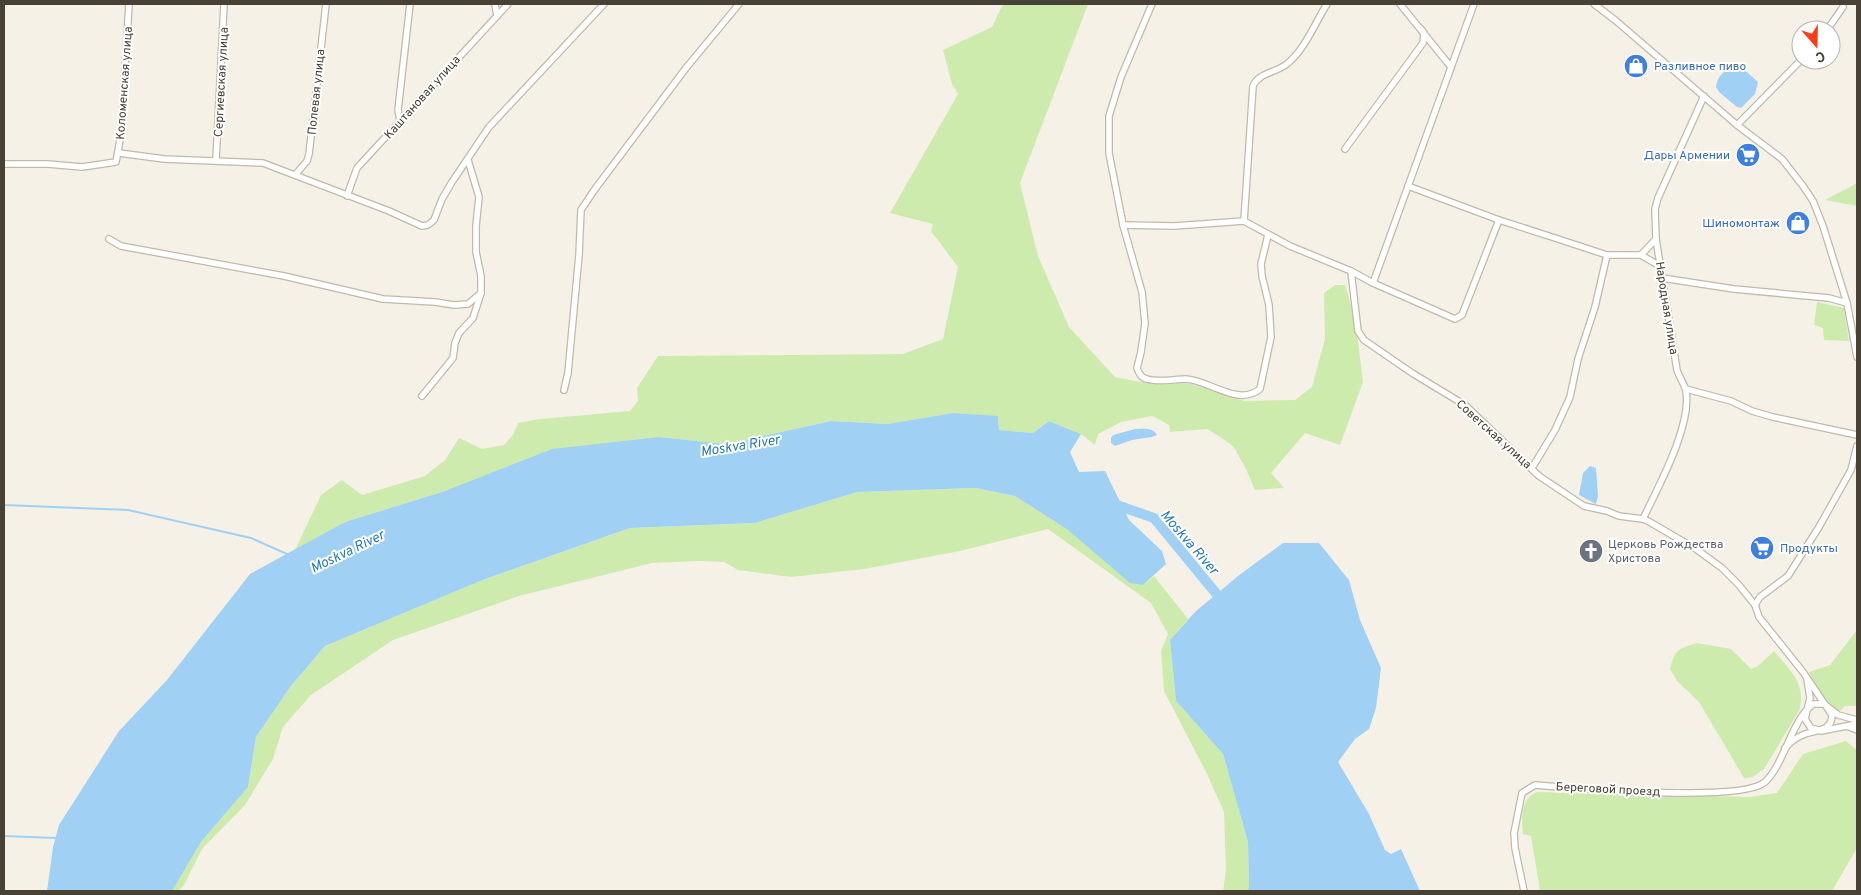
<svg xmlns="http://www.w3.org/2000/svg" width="1861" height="895" viewBox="0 0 1861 895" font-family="Overpass,sans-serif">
<rect width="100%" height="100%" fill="#f5f1e7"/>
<g fill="#ceebae">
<polygon points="1003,4 1088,4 1020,183 1038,256 1069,327 1115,377 1140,382 1192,384 1244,401 1295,400 1312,387 1325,339 1324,293 1335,285 1345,285 1350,302 1358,342 1363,382 1340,445 1305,433 1271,473 1284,488 1255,490 1246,469 1233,446 1220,437 1207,429 1170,432 1169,425 1152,416 1121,422 1098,434 1095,445 1081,434 1049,421 1033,433 999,430 998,417 953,413 887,424 831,421 754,438 734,445 659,437 445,491 345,522 295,550 321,495 342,480 362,495 425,476 445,460 459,438 482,449 504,445 513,435 518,423 540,419 630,411 638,401 637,388 658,356 903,354 943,339 958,267 931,231 933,224 890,213 958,94 952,84 943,50 992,27"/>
<polygon points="1857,183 1857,206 1825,200"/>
<polygon points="1817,302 1844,308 1849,341 1824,340 1823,328 1814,325"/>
<polygon points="976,488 1015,496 1068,530 1143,585 1154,576 1188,619 1170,640 1176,701 1223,754 1248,842 1249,888 1247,891 1223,891 1226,871 1224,812 1207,774 1164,691 1161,651 1168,634 1151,603 1048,529 960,551 864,569 791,577 738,570 724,562 699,561 652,563 519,596 393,640 311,695 283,727 273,759 245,805 202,849 184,885 178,891 172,891 201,842 248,787 256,737 291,686 325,646 485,579 630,528 755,523 857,492"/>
<path d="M1857 630V706H1845L1839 712C1825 701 1816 688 1809 672L1830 665Z"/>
<path d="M1697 643 1731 649 1751 669 1758 666 1774 651C1790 670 1807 684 1799 711L1764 769 1753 777 1744 778 1699 702 1677 681 1670 669C1675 649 1678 649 1697 643Z"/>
<path d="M1846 741 1857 750V848L1832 891H1540L1531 836 1523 834C1521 819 1521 798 1537 792L1750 797 1777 793 1803 754Z"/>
</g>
<g fill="#a0d1f5">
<path d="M1735 67 1742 68 1758 82 1755 94 1741 108 1737 107 1719 92 1716 87C1717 76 1724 70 1735 67Z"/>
<polygon points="953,413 998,416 999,430 1033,433 1049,421 1081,434 1070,452 1079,472 1105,471 1129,520 1162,551 1166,564 1143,585 1130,583 1068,530 1015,496 976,488 857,492 755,523 630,528 485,579 325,646 291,686 256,737 248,787 201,842 172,891 47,891 53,847 59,825 119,731 167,680 250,574 345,522 445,491 552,449 659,437 734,445 754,438 831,421 887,424"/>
<path d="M1135 429C1143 429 1153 427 1157 435L1152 437 1132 440 1115 446 1111 443V438L1113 435Z"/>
<polygon points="1590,466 1596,468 1598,496 1596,504 1579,495 1583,473"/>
<polygon points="1283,543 1319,543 1349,580 1360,620 1381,668 1376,708 1369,729 1355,739 1338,762 1369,814 1385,850 1391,854 1401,849 1420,891 1247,891 1249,888 1248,842 1223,754 1176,701 1170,640 1195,612 1238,576"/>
</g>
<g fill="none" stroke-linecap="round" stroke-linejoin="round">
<g stroke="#a0d1f5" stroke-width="2">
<polyline points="4,505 128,510 251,538 287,554"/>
<polyline points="4,836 55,838"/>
</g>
<polyline stroke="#a0d1f5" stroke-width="10" points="1111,503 1154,518 1224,603"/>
<g stroke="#c1b9a9" stroke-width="8">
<g id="minor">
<polyline points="495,4 497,16"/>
<path d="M1152 4 1121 77 1109 116V153L1123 225 1142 292 1145 323 1141 352 1137 368C1139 373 1141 378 1147 379 1159 383 1173 379 1186 379 1209 380 1238 407 1260 389L1271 337 1269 305 1262 276 1261 264 1268 235"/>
<polyline points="1400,4 1451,67"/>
<polyline points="1594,4 1615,20 1737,125 1782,159 1803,186 1813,201 1823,226 1847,303 1857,357"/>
<polyline points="1827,30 1843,7"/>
<polyline points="400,120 398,110 410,4"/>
<polyline points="1737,125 1801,60"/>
<polyline points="1345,149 1423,43 1424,33 1421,29"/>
<polyline points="119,153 164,159 263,163 389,211 422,226 428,225 434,220 442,199 452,182 489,127 604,4"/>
<polyline points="216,160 224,4"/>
<polyline points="4,164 48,164 82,167 116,162 121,134 129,4"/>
<polyline points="295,175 307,161 309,154 326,4"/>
<polyline points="1408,186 1499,220 1552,237 1607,255 1641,255 1660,266"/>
<polyline points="347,196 357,168 508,4"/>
<path d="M1244 221 1253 86C1259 72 1277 73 1288 63 1305 49 1315 23 1327 4"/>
<path d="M1123 225 1174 226 1244 221 1290 246 1351 271 1358 331 1364 340 1412 373 1465 405 1539 476 1584 506 1607 511 1619 516 1643 519 1648 521 1696 549 1722 568 1738 584 1755 605 1759 617 1803 672 1832 715C1832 731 1817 730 1805 734 1797 737 1791 741 1785 748"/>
<polyline points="109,239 121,246 284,276 383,299 435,302 454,305 468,304 481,293"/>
<polyline points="1641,255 1656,239"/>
<polyline points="1351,271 1373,283 1455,319 1462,315 1499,220"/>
<polyline points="1662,278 1734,289 1829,298 1847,303"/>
<polyline points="1373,283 1474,4"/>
<polyline points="1686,389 1731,401 1752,411 1773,417 1857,435"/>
<polyline points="564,390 568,373 579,255 581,210 595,189 686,68 739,4"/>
<polyline points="422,396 453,358 455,343 459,333 473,318 481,293 481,276 476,252 476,226 479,197 468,160"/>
<polyline points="1532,468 1555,430 1570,397 1578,359 1595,307 1607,255"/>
<path d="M1643 519C1658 487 1692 426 1686 391 1685 386 1679 376 1677 370L1656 239 1655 209 1658 198 1704 96"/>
<polyline points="1755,605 1760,597 1788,576 1819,527 1851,470 1857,446"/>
<polyline points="1807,679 1810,698 1805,719 1811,728 1821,731 1857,724"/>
<polyline points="1847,726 1857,730"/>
<path d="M1524 891 1515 848 1514 833 1522 793 1535 785C1574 788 1742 803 1765 782 1785 763 1791 721 1813 704H1824L1838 715 1857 720"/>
</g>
</g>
<use href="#minor" stroke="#fff" stroke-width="5.5"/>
</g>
<defs>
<g id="shop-disc" transform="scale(1.25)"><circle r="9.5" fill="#3f7fe0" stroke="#fff"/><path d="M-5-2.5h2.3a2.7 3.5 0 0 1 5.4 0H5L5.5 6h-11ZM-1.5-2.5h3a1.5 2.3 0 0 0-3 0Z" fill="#fff"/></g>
<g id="supermarket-disc" transform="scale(1.25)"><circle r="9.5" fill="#3f7fe0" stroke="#fff"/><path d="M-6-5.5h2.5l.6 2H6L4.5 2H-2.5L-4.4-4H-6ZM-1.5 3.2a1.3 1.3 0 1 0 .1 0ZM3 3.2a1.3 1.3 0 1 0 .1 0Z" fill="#fff"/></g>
<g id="church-disc" transform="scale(1.25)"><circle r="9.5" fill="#6b7280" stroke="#fff"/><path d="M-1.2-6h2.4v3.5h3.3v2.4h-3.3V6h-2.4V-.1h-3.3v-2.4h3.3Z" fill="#fff"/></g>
</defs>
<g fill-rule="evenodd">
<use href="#shop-disc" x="1636" y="66"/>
<use href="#supermarket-disc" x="1748" y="155"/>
<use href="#shop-disc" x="1798" y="223"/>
<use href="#supermarket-disc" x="1762" y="548"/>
<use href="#church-disc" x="1591" y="551"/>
</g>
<g text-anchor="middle" stroke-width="4" stroke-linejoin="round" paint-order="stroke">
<g font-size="12" fill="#366cbe" stroke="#fff" text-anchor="start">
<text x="1654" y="70">Разливное пиво</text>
<text x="1730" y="159" text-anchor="end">Дары Армении</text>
<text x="1780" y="227" text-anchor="end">Шиномонтаж</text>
<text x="1780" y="552">Продукты</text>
</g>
<g font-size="12" fill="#484136" stroke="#fff">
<text transform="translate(221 82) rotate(-87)" y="4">Сергиевская улица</text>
<text transform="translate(124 83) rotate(-86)" y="4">Коломенская улица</text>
<text transform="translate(316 92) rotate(-84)" y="4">Полевая улица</text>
<text transform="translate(422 97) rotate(-48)" y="4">Каштановая улица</text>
<text transform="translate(1667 308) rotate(81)" y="4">Народная улица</text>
<text transform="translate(1494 434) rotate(42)" y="4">Советская улица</text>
<text transform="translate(1608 789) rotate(3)" y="4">Береговой проезд</text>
</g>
<g font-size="12" fill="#5b616d" stroke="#fff" text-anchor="start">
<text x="1608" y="548">Церковь Рождества<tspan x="1608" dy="14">Христова</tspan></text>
</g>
<g font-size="14" font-style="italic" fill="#287abb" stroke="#fff">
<text transform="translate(740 445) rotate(-9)" y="5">Moskva River</text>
<text transform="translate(1190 542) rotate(49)" y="5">Moskva River</text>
<text transform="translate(347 551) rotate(-26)" y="5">Moskva River</text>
</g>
</g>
<rect width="1861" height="895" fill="none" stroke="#484136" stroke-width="10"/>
<g transform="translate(1816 45) rotate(160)"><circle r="24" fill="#ffffff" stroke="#b6b3af"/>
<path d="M0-4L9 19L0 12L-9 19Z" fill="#ff3c14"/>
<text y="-8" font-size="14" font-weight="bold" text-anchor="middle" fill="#484136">С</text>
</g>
</svg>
